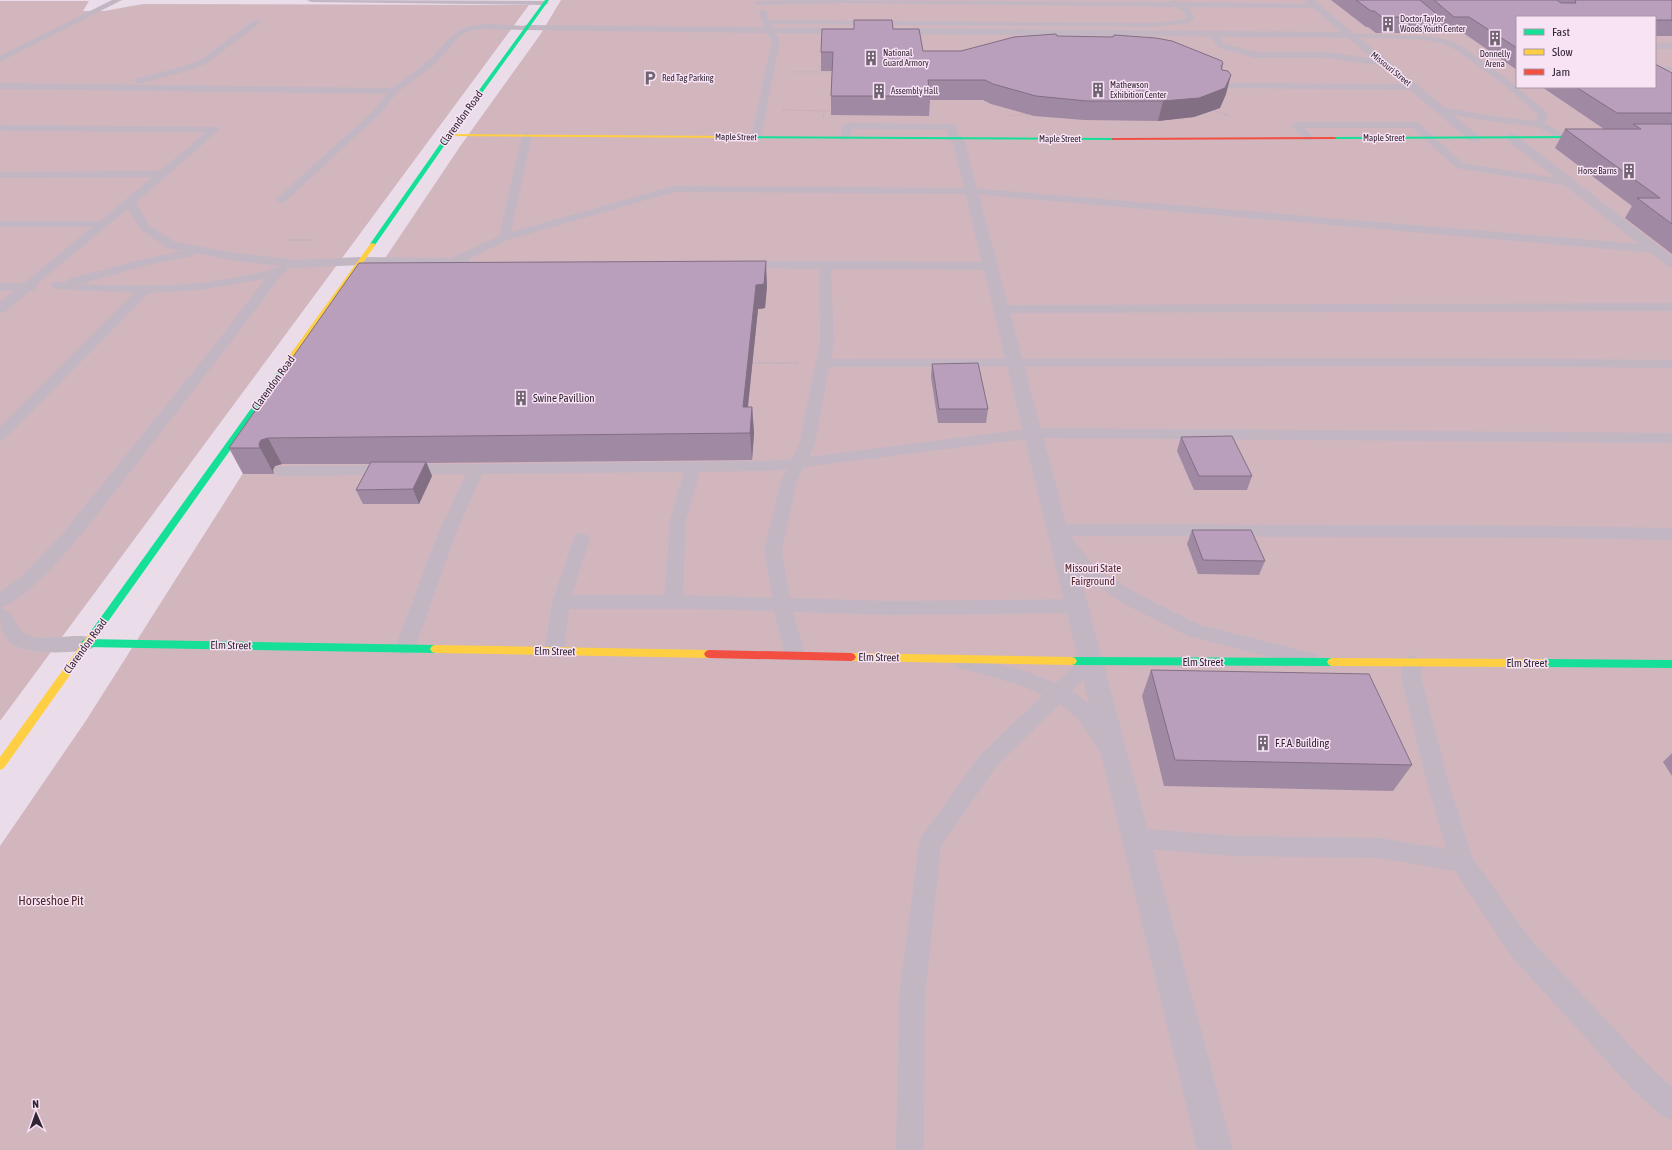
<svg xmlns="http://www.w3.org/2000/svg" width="1672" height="1150" viewBox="0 0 1672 1150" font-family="'Asap Condensed',sans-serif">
<rect width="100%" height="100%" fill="#eadde9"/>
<g fill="#d2b6be" fill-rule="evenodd">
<path d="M561 0H1672V1150H0V846L85 722 280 415 461 145 540 35ZM1517 17H1655V87H1517Z"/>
<polygon points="0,1 89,1 83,11 104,11 143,4 529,5 0,721"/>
</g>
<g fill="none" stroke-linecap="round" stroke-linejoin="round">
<polyline stroke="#bbafbb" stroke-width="1" stroke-dasharray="1 1" stroke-linecap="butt" points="790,72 835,72"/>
<g stroke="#bbafbb" stroke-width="1.5" stroke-dasharray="1 1" stroke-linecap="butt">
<polyline points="783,110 831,111"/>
<polyline points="1213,110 1229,116"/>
<polyline points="1009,116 1026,114 1029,119"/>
<polyline points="823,118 824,111"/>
</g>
<g stroke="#bbafbb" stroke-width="2" stroke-dasharray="1.5 1.5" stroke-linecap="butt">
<polyline points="285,240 311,240"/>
<polyline points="752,363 798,363"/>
</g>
<g fill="#c2b6c2" fill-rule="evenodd">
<polygon points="112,0 122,0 0,62 0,56"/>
<polygon points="307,0 545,1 549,3 545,5 311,2"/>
<polygon points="792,0 1169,2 1174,0 1179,2 1315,4 1319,6 1315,8 1187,7 1191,10 1194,17 1190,23 1157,27 771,24 780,41 761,137 759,139 753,139 751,137 772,41 765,30 759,12 760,10 766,10 769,20 1157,23 1185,19 1186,17 1184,11 1176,7 844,3 759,5 755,3 759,1"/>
<polygon points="253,21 259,21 260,23 206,64 187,71 138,84 134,81 135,79 181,67 200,60"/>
<path d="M489 24 526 26 530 28 526 30 482 29 470 31 461 35 435 64 397 93 379 115 285 202 281 203 275 200 277 198 373 111 387 94 0 89V83L392 88C404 79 417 71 429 60 453 38 452 25 489 24Z"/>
<polygon points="1208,31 1214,31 1225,44 1256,52 1326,52 1383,60 1387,63 1383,66 1326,58 1256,58 1219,48 1207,33"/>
<polygon points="1346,33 1425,36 1445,39 1462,46 1510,81 1546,112 1548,114 1545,123 1570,138 1565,141 1561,140 1538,127 1494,122 1438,112 1436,110 1438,108 1441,107 1494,116 1536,121 1538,115 1504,85 1456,50 1440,43 1425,40 1349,37 1345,35"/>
<polygon points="1655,66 1672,67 1672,73 1655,72"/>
<polygon points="1221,83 1413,84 1417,87 1413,90 1218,88 1217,86 1218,84"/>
<polygon points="1296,122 1416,122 1419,123 1463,163 1569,180 1574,183 1569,186 1456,168 1413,128 1304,128 1314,138 1309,141 1305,140 1291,125"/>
<polygon points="847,123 952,124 957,127 958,139 953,142 949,141 947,130 851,129 850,138 845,141 840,138 842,126"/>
<path d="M0 125 218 127 220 129 218 131 136 203 149 225 175 242 230 252 296 260 360 257 451 258 499 236 522 135 527 132 532 135 511 232 673 186 971 188 1654 245 1658 246 1660 249 1658 252 1654 253 971 194 674 192 508 240 469 259 471 262 469 265 465 266 360 265 296 268 230 260 195 253 193 256 148 265 81 284C121 286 160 287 200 283 221 280 242 276 263 272 271 270 278 265 286 267L288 270 281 275C235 338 186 400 138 462 110 497 41 595 0 608V592L23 575 63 533 217 342 265 279 199 290 149 293 5 439 0 441V427L134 293 57 289 53 288 51 285 53 282H66L68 279 140 260 182 251 167 248 140 229 128 209 36 285 37 287 35 290 30 291 5 312 0 313V302L14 291H0V283H24L92 227H0V221H100L152 177 0 178V172L160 171 206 132 0 131Z"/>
<path d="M741 261 990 262 994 263 996 266 994 269 990 270 831 269 834 342 831 359 1457 358 1672 360V368L1457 366 829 367 815 444 809 457 1033 428 1672 433V443L1033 438 804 467 797 481 782 550 790 598 890 601 1077 599 1084 601 1086 606 1084 611 1077 613 890 615 793 612 805 655 802 660 795 662 788 660 785 655 774 611 698 609H569L564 651 561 656 554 658 547 656 544 651 552 602 575 535 581 533 587 535 590 539 572 595H664L670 520 684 472 482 474 455 536 415 648 412 653 405 655 398 653 395 648 437 536 466 474 282 476 276 475 274 471 276 467 282 466 766 461 792 459 799 444 820 342 819 269 737 268 735 265 737 262ZM787 469 781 481 764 550 772 598 683 595 686 520 700 472 766 471Z"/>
<polygon points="1672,303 1672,311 1001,313 996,312 994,309 996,306 1001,305"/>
<polygon points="1057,524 1559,526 1672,528 1672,540 1559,538 1071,536 1095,568 1140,595 1200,625 1316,654 1319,659 1316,664 1309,667 1188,636 1126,605 1083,576 1048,530 1051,526"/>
<path d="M0 608C17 613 14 629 28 635 47 643 73 632 93 638L96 643 93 648C75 654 21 656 8 640 0 631 0 620 0 608Z"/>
<path d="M1091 653 1098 656 1101 661 1098 666 1072 691C1093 704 1109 727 1120 748L1116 754 1109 757 1102 754 1077 718 1060 704 996 767 941 846 925 997 924 1150H896L899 997 919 843 922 836 980 755 1043 695 1020 685 957 667 954 662 957 657 964 654 1025 671 1056 683 1084 656Z"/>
<polygon points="1412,655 1419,658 1422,663 1421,677 1449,783 1472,857 1530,939 1653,1070 1672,1087 1672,1120 1662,1116 1633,1090 1512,957 1455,871 1380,858 1234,856 1136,848 1128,845 1125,838 1128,831 1136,828 1234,836 1380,838 1446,849 1427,783 1401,677 1402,663 1405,658"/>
</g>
<g fill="#c2b6c2" fill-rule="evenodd">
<polygon points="1304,0 1314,0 1478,135 1480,138 1478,141 1470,141 1348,38 890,34 885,31 890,28 1341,32"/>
<polygon points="526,25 851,28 856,31 851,34 523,30 521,28 523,26"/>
<rect x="1655" y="43" width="17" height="6"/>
<polygon points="1512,134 1516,135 1672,256 1672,267 1667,266 1508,141 1506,138 1508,135"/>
<polygon points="958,135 962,136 964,139 1233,1150 1197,1150 952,139 954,136"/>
</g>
<g fill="#16e098" fill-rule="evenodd">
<polygon points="545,0 549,0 451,136 375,245 371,245 370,244 447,134"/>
<polygon points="732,136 1113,138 1115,139 1113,140 734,138 732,137"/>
<polygon points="1589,136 1591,136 1591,138 1334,139 1332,138 1334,137"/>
<polygon points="281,367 287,367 288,369 97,637 91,637 89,634 91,631"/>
<polygon points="86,639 435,645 438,646 440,649 438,652 435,653 86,647 83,646 81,643 83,640"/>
<polygon points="1072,657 1332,658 1335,659 1337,662 1335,665 1332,666 1072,665 1069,664 1067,661 1069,658"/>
<polygon points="1544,659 1672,660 1672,668 1544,667 1541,666 1539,663 1541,660"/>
</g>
<g fill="#ffcf43" fill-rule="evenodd">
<polygon points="449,134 734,136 736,137 734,138 447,136 447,135"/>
<polygon points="371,243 376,244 287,371 281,371 281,367"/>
<polygon points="94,630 97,631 99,634 97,637 4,768 0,770 0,757 91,631"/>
<polygon points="435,645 709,650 712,651 714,654 712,657 709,658 435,653 432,652 430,649 432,646"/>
<polygon points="851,653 1072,657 1075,658 1077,661 1075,664 1072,665 851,661 848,660 846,657 848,654"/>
<polygon points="1332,658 1544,659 1547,660 1549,663 1547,666 1544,667 1332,666 1329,665 1327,662 1329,659"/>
</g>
<g fill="#f24e42" fill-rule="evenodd">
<polygon points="1334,137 1336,138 1336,139 1113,140 1111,139 1113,138"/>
<polygon points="709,650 851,653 854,654 856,657 854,660 851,661 709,658 706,657 704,654 706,651"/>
</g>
</g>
<g fill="#a089a3">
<polygon points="1331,0 1672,0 1672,36 1655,36 1655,17 1517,17 1517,70 1462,32 1448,32 1437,24 1434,33 1376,33 1368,27 1366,27"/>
<polygon points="893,29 923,51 961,51 1057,36 1223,64 1222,70 1226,94 1220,108 1194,117 1158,121 1084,120 1034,116 991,104 983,100 930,100 929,116 831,115 831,96 832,71 821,71 821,52"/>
<polygon points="1672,73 1672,254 1625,218 1632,206 1555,148 1565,129 1604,129 1542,87 1655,87"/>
<polygon points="767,286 765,308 758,309 748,407 752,407 754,433 752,460 427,463 432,476 419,504 363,504 356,490 371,464 282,464 275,466 273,470 274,474 243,474 229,448"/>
<polygon points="932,364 988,409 986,423 938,423 931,377"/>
<polygon points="1181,437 1252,476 1247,490 1194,490 1177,451"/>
<polygon points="1192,530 1265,561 1259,575 1198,574 1187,544"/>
<polygon points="1151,670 1412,765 1393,791 1164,786 1142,696"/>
<polygon points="1672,753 1672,776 1663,762"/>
</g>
<g fill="#826f84">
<polygon points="1231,75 1226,94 1220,108 1194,117 1158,121 1163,101"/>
<polygon points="766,261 767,286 765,308 758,309 745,433 743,407 756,285"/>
<polygon points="752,407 754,433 752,460 750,433"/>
<polygon points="268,438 282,464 275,466 273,470 274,474 260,448 259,444 261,440"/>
<polygon points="426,462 432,476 419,504 413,489"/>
</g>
<g fill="#ba9fbd" stroke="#826f84">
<polygon points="1356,0 1420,0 1440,17 1382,17 1374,11 1371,11"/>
<polygon points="1434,0 1557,0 1561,3 1576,3 1575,0 1672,0 1672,20 1655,20 1655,17 1517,17 1517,48 1469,17 1454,17"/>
<polygon points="854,20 892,20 893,29 919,29 923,51 961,51 1014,37 1056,34 1057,36 1113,37 1114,35 1156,38 1172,41 1222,61 1223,64 1221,66 1222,70 1228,71 1231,75 1225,88 1199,98 1163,101 1087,101 1036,96 993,84 985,80 928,80 930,96 831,96 833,52 821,52 822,29 854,29"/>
<polygon points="1655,64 1672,73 1672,113 1617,113 1576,87 1655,87"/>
<polygon points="1633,124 1672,124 1672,224 1637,198 1660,198 1565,129 1641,129"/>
<polygon points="766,261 764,284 756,285 743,407 752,407 750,433 268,438 261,440 259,444 260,448 229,448 359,263"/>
<polygon points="978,363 988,409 939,409 932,364"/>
<polygon points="1232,436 1252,476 1199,476 1181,437"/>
<polygon points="371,462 426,462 413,489 356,490"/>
<polygon points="1192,530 1251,530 1265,561 1203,560"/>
<polygon points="1151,670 1369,674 1412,765 1175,760"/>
</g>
<defs>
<g id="building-bare" transform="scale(1.2)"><path d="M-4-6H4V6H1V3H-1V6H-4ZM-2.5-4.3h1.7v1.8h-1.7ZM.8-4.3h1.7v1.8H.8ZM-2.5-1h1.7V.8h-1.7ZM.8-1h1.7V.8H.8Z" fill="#726573" stroke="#f8e3f5" stroke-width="2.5" paint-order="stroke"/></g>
<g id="parking-bare" transform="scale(1.2)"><path d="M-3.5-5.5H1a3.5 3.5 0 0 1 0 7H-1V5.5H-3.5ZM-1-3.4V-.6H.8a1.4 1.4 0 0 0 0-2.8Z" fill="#726573" stroke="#f8e3f5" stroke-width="2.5" paint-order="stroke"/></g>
</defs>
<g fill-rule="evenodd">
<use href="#building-bare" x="1388" y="24"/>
<use href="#building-bare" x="1495" y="38"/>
<use href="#building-bare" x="871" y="58"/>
<use href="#parking-bare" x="650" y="78"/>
<use href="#building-bare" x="1098" y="90"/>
<use href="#building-bare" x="879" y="91"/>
<use href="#building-bare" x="1629" y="171"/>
<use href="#building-bare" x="521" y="398"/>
<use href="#building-bare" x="1263" y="743"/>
</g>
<g text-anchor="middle" stroke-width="3" stroke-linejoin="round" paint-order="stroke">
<g font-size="9" fill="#312533" stroke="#f8e3f5" text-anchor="start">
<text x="1400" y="22">Doctor Taylor<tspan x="1400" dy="10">Woods Youth Center</tspan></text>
<text x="883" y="56">National<tspan x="883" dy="10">Guard Armory</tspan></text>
<text x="1495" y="57" text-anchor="middle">Donnelly<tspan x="1495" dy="10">Arena</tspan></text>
<text x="662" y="81">Red Tag Parking</text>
<text x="1110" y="88">Mathewson<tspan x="1110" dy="10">Exhibition Center</tspan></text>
<text x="891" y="94">Assembly Hall</text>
<text x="1617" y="174" text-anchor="end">Horse Barns</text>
</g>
<g font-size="9" fill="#312533" stroke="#f8e3f5">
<text transform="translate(1391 69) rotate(39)" y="3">Missouri Street</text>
<text transform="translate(736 137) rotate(1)" y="3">Maple Street</text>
<text x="1384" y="141">Maple Street</text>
<text x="1060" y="142">Maple Street</text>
</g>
<g font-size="11" fill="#312533" stroke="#f8e3f5">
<text transform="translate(461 118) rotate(-54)" y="4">Clarendon Road</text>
<text transform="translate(273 383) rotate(-54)" y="4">Clarendon Road</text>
<text transform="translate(231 645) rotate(1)" y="4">Elm Street</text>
<text transform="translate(85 646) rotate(-54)" y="4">Clarendon Road</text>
<text transform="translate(555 651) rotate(1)" y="4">Elm Street</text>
<text transform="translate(879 657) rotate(1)" y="4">Elm Street</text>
<text x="1203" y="666">Elm Street</text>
<text x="1527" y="667">Elm Street</text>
</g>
<g font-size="11" fill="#312533" stroke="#f8e3f5" text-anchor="start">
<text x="533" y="402">Swine Pavillion</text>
<text x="1275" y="747">F.F.A. Building</text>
</g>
<g font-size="11" fill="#50292b" stroke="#f8e3f5">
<text x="1093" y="572">Missouri State<tspan x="1093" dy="13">Fairground</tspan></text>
</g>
<g font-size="13" fill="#50292b" stroke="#f8e3f5">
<text x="51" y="905">Horseshoe Pit</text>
</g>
</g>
<rect x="1516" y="16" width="140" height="72" fill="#f8e3f5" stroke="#a897a7"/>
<rect x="1524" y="29" width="20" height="6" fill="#16e098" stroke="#a897a7"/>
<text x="1552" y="36" font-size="12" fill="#312533">Fast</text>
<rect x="1524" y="49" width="20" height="6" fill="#ffcf43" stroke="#a897a7"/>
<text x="1552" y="56" font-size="12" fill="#312533">Slow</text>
<rect x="1524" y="69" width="20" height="6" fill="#f24e42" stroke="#a897a7"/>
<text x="1552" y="76" font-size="12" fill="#312533">Jam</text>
<g transform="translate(36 1114) rotate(358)" stroke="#f8e3f5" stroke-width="3" paint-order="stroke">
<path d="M0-3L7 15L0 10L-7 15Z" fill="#312533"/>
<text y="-6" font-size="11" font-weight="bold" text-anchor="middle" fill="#312533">N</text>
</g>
</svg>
